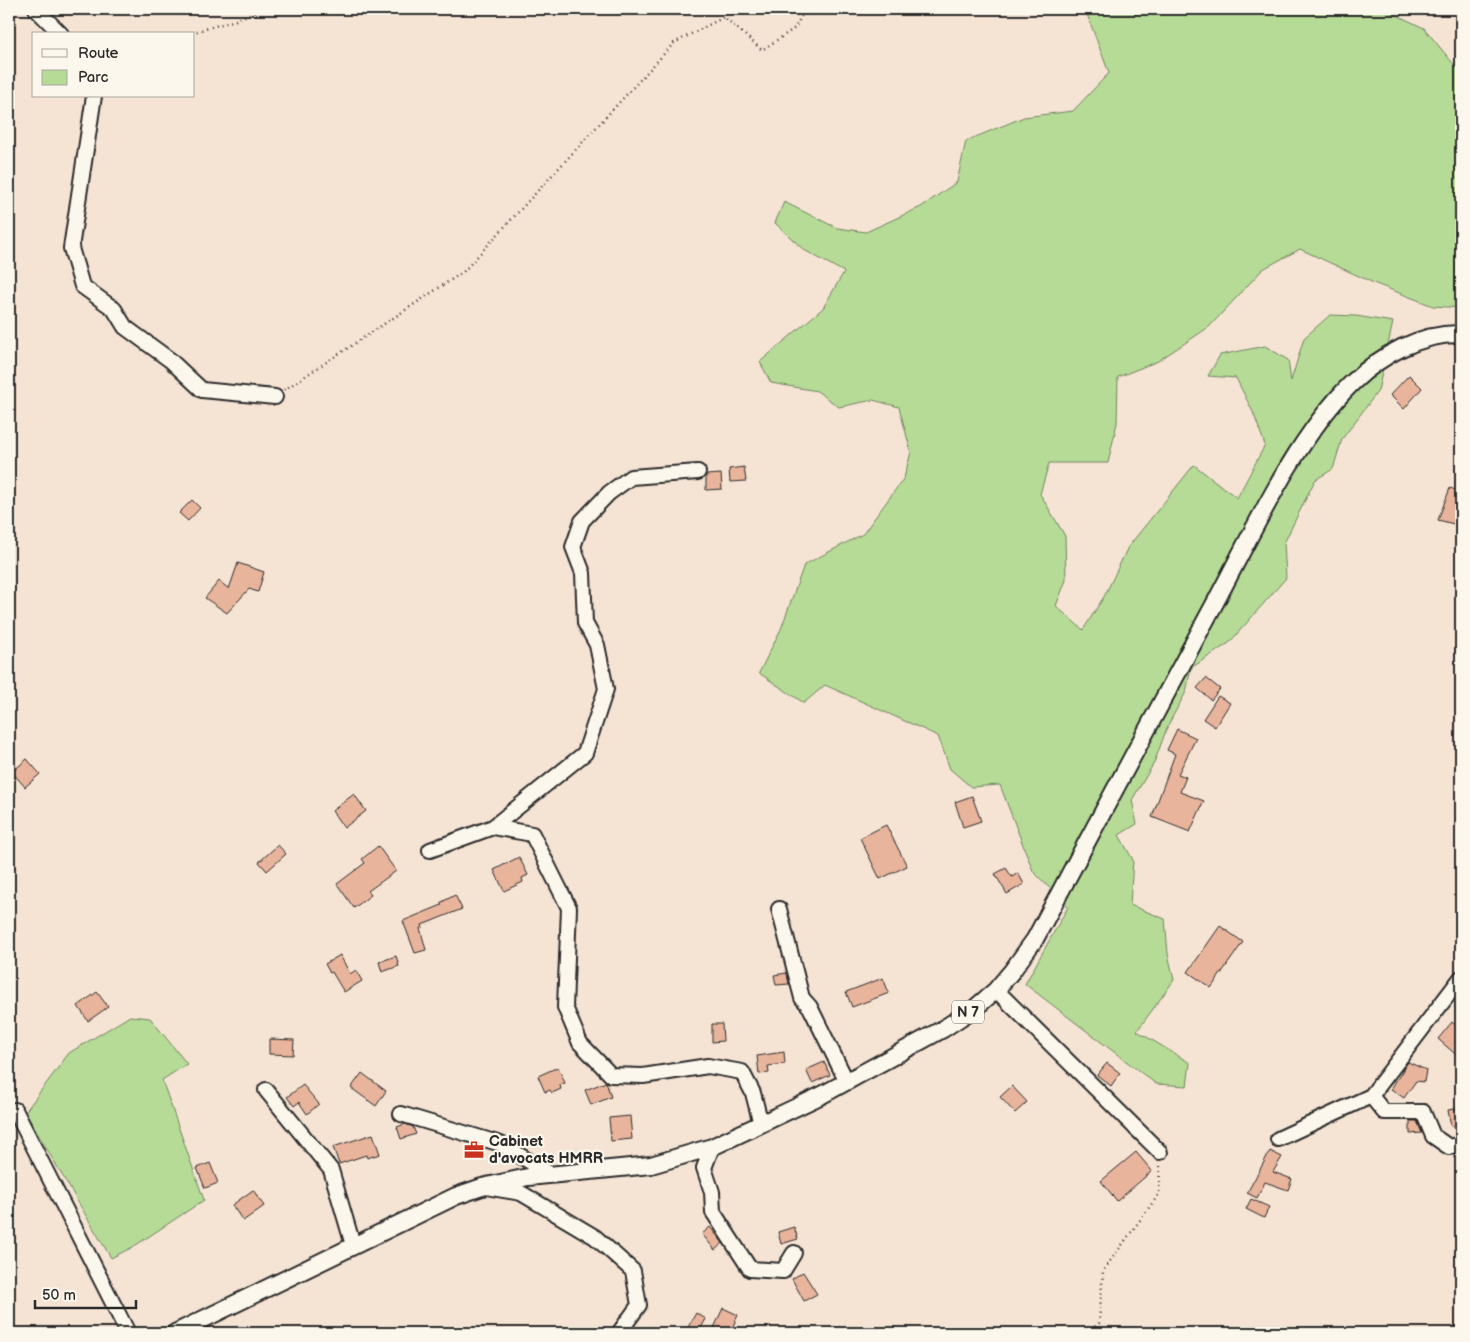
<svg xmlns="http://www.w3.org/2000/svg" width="1470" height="1342" viewBox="0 0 1470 1342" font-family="'Balsamiq Sans',sans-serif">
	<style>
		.green { fill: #b6db96; stroke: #708360 }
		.building { fill: #e8b49b; stroke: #2b2b2b }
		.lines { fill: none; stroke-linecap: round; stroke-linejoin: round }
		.minor-casing { stroke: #2b2b2b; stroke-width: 18 }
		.major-casing { stroke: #2b2b2b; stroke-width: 20 }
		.path { stroke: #2b2b2b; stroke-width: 2.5; stroke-dasharray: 1 4; stroke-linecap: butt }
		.minor { stroke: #fbf7ec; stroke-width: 14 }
		.major { stroke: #fbf7ec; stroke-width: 16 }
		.labels { text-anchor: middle; stroke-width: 4.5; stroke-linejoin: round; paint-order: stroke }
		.shield { fill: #fbf7ec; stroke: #696865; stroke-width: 1 }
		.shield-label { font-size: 14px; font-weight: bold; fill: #2b2b2b }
		.poi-label { font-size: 15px; font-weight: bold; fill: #2b2b2b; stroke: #fbf7ec; text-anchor: start }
	</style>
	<rect width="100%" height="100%" fill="#f5e3d4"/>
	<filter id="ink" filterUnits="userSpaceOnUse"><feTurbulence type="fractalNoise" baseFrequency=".02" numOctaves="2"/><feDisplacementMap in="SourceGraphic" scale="10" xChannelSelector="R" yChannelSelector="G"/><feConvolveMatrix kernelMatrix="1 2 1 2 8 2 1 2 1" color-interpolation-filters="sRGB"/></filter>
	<g filter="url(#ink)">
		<!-- green -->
		<path class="green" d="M 1085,9 L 1384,9 L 1424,28 L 1461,73 L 1461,308 L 1433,306 L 1376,284 L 1300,249 L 1263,269 L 1209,327 L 1158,361 L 1118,377 L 1117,423 L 1108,463 L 1049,463 L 1040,494 L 1065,536 L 1066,580 L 1056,606 L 1083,630 L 1105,595 L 1128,547 L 1194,465 L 1237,498 L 1265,445 L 1253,412 L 1236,378 L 1208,376 L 1220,355 L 1265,346 L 1288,360 L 1291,381 L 1304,338 L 1330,315 L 1356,316 L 1393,322 L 1378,391 L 1342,439 L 1333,469 L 1315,480 L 1284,543 L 1286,578 L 1229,643 L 1191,668 L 1186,692 L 1168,725 L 1154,763 L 1132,800 L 1137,824 L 1119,835 L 1133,860 L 1130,905 L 1165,919 L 1168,954 L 1174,980 L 1137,1031 L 1190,1063 L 1187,1086 L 1156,1084 L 1025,984 L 1068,907 L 1033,871 L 1000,785 L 971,787 L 950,769 L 938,736 L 825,685 L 804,703 L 759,673 L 781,629 L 804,565 L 863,534 L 904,478 L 911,452 L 899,407 L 873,400 L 839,407 L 817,391 L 771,383 L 760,362 L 823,308 L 844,272 L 804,250 L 775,223 L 784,202 L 837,228 L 866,232 L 921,207 L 957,182 L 966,141 L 1024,117 L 1073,111 L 1109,73 Z
			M 130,1016 L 150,1018 L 187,1064 L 162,1080 L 204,1200 L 133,1247 L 111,1258 L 25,1112 L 69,1053 Z"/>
		<!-- building -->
		<path class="building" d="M 1409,375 L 1422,388 L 1404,409 L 1390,395 Z
			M 744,467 L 746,481 L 730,482 L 729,469 Z
			M 721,474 L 722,489 L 706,490 L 706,475 Z
			M 1450,488 L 1461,492 L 1461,515 L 1458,525 L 1438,520 Z
			M 192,500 L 200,508 L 188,521 L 179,513 Z
			M 238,563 L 264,572 L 258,592 L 249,589 L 227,613 L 205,598 L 219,581 L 229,589 Z
			M 1206,678 L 1220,689 L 1211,700 L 1197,688 Z
			M 1218,696 L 1230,703 L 1215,727 L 1203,719 Z
			M 1177,729 L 1196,738 L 1178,774 L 1186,777 L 1180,792 L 1204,801 L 1190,832 L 1152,817 L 1175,754 L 1167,750 Z
			M 27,759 L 40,774 L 25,787 L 12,772 Z
			M 354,794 L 366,811 L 344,828 L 332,811 Z
			M 972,796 L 981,821 L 963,827 L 955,802 Z
			M 886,825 L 907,866 L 880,879 L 860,838 Z
			M 278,845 L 286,854 L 267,871 L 259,862 Z
			M 378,846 L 396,871 L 368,891 L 371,895 L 354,908 L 337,884 L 365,863 L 362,859 Z
			M 519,857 L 528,875 L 522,878 L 523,882 L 504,891 L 494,870 Z
			M 1006,868 L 1012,877 L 1018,873 L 1024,884 L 1007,894 L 995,874 Z
			M 455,895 L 462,909 L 422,925 L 423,927 L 420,928 L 426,950 L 415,953 L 403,921 L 442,905 L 440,903 Z
			M 1220,926 L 1243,942 L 1211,988 L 1188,972 Z
			M 340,955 L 350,974 L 356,970 L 362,981 L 344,992 L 332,972 L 330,973 L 325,964 Z
			M 396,956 L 399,966 L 382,972 L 379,962 Z
			M 787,973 L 789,984 L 776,985 L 774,975 Z
			M 883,978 L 889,993 L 852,1007 L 846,992 Z
			M 97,992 L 108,1007 L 88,1021 L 78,1006 Z
			M 1452,1022 L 1461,1030 L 1461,1059 L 1438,1039 Z
			M 712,1024 L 722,1024 L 723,1041 L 712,1042 Z
			M 269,1039 L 294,1040 L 293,1055 L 269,1054 Z
			M 784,1052 L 785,1064 L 768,1066 L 769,1073 L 759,1074 L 757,1056 Z
			M 824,1062 L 830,1075 L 812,1083 L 806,1070 Z
			M 1408,1062 L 1426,1070 L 1424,1082 L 1416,1081 L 1404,1098 L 1391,1089 Z
			M 1107,1063 L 1120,1073 L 1111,1086 L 1097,1075 Z
			M 558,1067 L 565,1083 L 560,1085 L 561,1089 L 552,1093 L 550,1090 L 545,1092 L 538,1076 Z
			M 362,1073 L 386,1091 L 376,1106 L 351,1088 Z
			M 606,1082 L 611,1097 L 591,1105 L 585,1090 Z
			M 303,1085 L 319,1104 L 307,1114 L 299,1102 L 294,1106 L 287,1097 Z
			M 1012,1086 L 1027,1102 L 1015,1113 L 1000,1097 Z
			M 1461,1108 L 1461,1124 L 1451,1126 L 1448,1110 Z
			M 630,1116 L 632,1139 L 611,1141 L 609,1118 Z
			M 1410,1121 L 1417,1121 L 1422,1133 L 1410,1134 Z
			M 405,1124 L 413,1127 L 416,1134 L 401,1139 L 397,1127 Z
			M 373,1134 L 380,1154 L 367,1158 L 366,1155 L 339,1164 L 333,1147 Z
			M 1270,1151 L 1282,1157 L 1273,1172 L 1292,1179 L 1288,1190 L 1265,1182 L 1257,1198 L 1247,1193 Z
			M 1136,1152 L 1152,1171 L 1117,1201 L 1101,1181 Z
			M 210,1163 L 218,1183 L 205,1188 L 197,1168 Z
			M 253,1190 L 264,1206 L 243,1221 L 232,1205 Z
			M 1251,1199 L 1269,1207 L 1264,1218 L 1246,1209 Z
			M 710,1227 L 723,1243 L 715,1250 L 702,1234 Z
			M 794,1227 L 798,1239 L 781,1244 L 778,1232 Z
			M 803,1272 L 817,1294 L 804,1301 L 792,1279 Z
			M 723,1308 L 738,1315 L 730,1333 L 714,1328 Z
			M 696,1313 L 706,1319 L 698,1333 L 687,1329 Z"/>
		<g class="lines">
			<defs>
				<path id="minor" d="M 36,9 L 61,34
					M 94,96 L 71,248 L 82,286 L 114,309 L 125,327 L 170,360 L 202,390 L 275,397
					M 493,827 L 585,753 L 606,689 L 597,645 L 585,623 L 583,573 L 573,547 L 582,521 L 609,493 L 631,477 L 698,472
					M 430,850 L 493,827 L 532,834 L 569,908 L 565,1007 L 580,1043 L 611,1075 L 643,1076 L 708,1066 L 742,1072 L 753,1093 L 761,1124
					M 779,909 L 802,998 L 810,1007 L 847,1082
					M 996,990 L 1160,1152
					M 266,1090 L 331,1170 L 353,1245
					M 1371,1096 L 1384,1112 L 1423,1112 L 1433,1136 L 1449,1147 L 1461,1144
					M 15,1110 L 128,1333
					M 401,1114 L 501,1144 L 550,1174
					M 1278,1139 L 1371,1096 L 1461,978
					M 712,1147 L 704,1168 L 712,1192 L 713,1212 L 750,1269 L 783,1271 L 794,1253
					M 486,1187 L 521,1193 L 595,1237 L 633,1271 L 639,1305 L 619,1333"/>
				<path id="major" d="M 175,1333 L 456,1196 L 482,1187 L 528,1177 L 651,1165 L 712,1147 L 822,1095 L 943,1029 L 975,1008 L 996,990 L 1012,971 L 1035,939 C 1095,826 1156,713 1216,601 C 1254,530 1295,439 1352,383 C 1381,355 1420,333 1461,334"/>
			</defs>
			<!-- minor casing -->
			<use href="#minor" class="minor-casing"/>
			<!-- major casing -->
			<use href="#major" class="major-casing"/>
			<!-- path -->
			<path class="path" d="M 187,34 L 236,20 L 261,9
				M 284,390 L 463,272 L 674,43 L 724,17 L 762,50 L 795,28 L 805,9
				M 1087,1333 L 1099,1323 L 1103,1271 L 1159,1194 L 1160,1164"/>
			<!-- minor -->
			<use href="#minor" class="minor"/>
			<!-- major -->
			<use href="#major" class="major"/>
		</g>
	</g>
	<!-- icons -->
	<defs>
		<symbol id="office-bare" viewBox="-9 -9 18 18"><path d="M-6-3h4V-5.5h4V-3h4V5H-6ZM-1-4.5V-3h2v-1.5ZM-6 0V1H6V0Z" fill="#c8321e" stroke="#fbf7ec" stroke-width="2.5" paint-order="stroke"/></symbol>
	</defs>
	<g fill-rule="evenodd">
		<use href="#office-bare" x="460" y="1136" width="28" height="28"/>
	</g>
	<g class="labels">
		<!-- shield labels -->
		<rect class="shield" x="952" y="1000.5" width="32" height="23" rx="4"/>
		<g class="shield-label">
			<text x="968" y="1017">N 7</text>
		</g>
		<!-- poi labels -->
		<g class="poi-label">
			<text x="489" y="1146">Cabinet<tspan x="489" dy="17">d'avocats HMRR</tspan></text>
		</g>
	</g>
	<!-- margin -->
	<rect width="1470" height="1342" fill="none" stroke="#fbf7ec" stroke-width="30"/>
	<rect x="15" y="15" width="1440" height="1312" fill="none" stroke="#2b2b2b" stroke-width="2" filter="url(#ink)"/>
	<!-- legend -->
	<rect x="32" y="32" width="162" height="65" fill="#fbf7ec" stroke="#a8a59f"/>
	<rect x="42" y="49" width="25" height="8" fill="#fbf7ec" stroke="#a8a59f"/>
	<text x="78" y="58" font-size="15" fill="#2b2b2b">Route</text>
	<rect x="42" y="70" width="25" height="15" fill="#b6db96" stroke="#a8a59f"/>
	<text x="78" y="82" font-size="15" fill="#2b2b2b">Parc</text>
	<!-- scale -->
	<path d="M35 1300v8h101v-8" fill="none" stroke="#2b2b2b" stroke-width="2.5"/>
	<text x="42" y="1300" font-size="15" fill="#2b2b2b" stroke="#fbf7ec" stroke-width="4" paint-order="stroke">50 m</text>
</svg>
